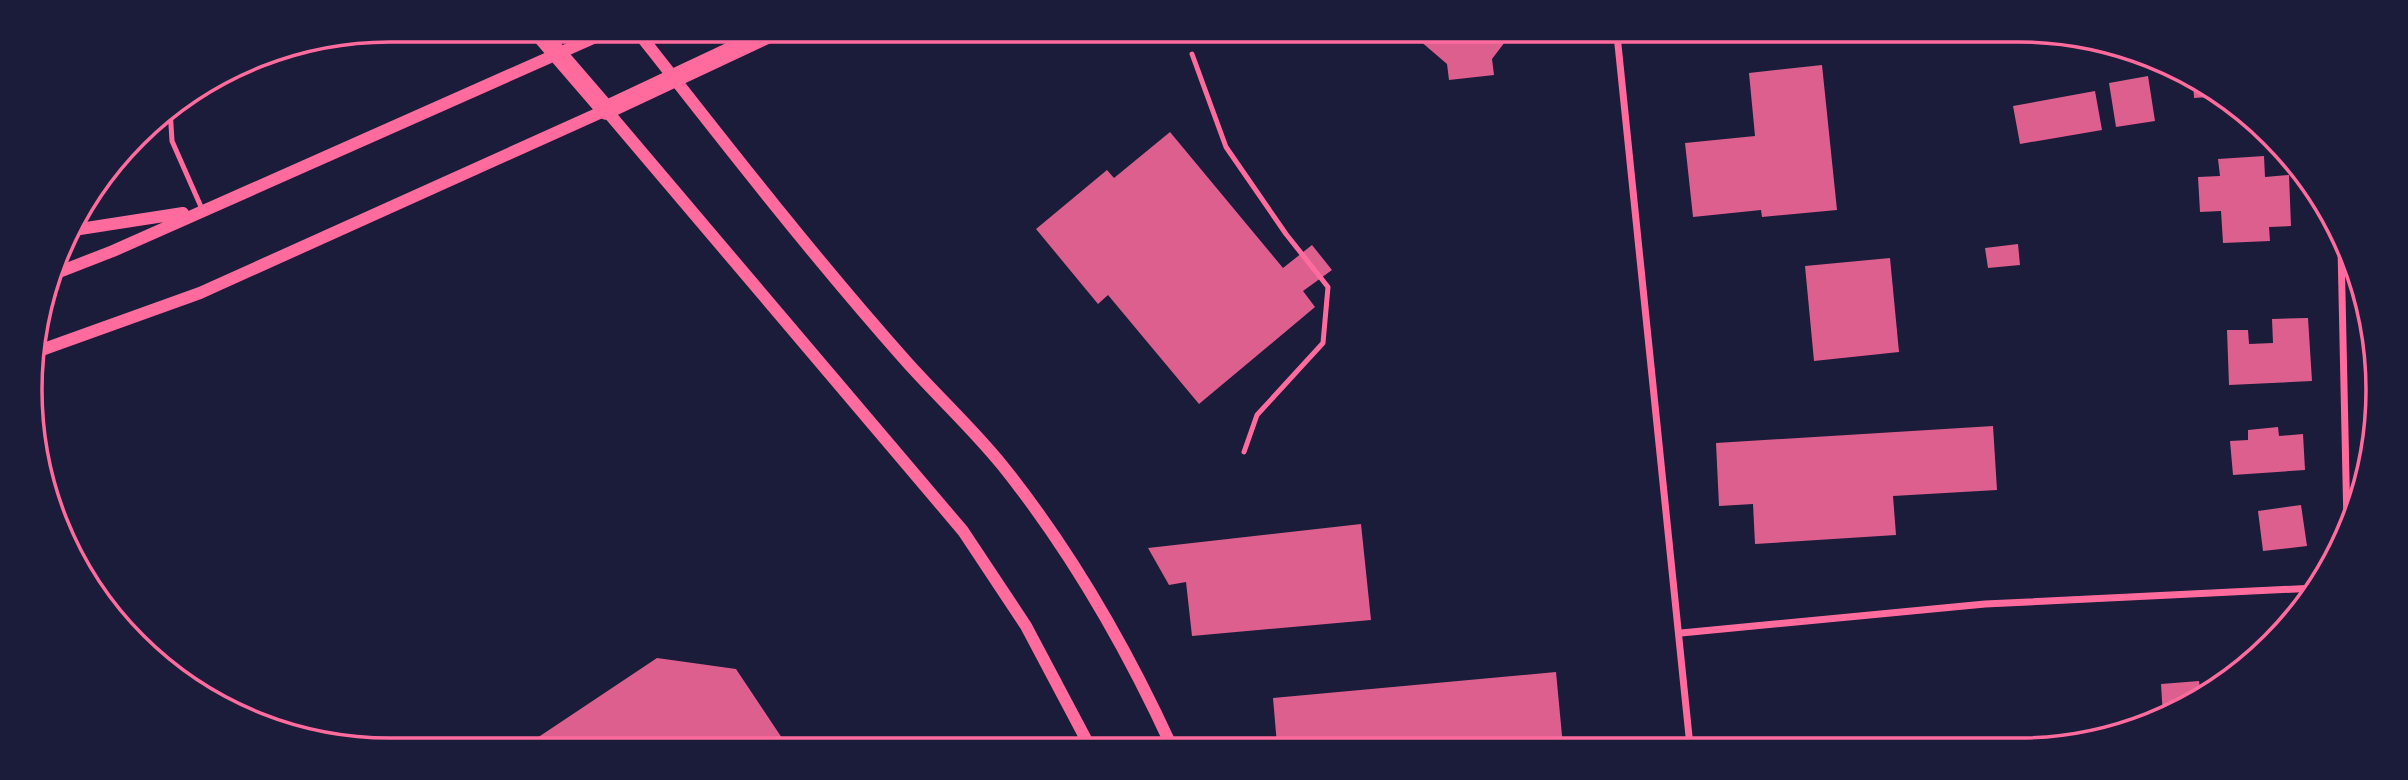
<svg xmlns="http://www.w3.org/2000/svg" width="2408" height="780" viewBox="0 0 2408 780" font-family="Rubik,sans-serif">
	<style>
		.building { fill: #dd5f8e }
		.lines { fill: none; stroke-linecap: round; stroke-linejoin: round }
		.service { stroke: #ff6b9d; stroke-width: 5 }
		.minor { stroke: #ff6b9d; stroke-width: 7 }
		.tertiary { stroke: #ff6b9d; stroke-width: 12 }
		.trunk { stroke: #ff6b9d; stroke-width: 19 }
		.rim { fill: none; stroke: #ff6b9d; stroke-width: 3.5 }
	</style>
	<rect width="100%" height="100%" fill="#1b1b3a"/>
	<!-- building -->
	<path class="building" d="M 1412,34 L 1511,34 L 1492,59 L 1494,75 L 1449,80 L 1447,64 Z
		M 1822,65 L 1837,210 L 1762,217 L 1761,210 L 1693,217 L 1685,143 L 1755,136 L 1749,73 Z
		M 2148,76 L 2155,121 L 2116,127 L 2109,83 Z
		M 2193,80 L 2218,91 L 2224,96 L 2194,98 Z
		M 2095,91 L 2102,130 L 2020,144 L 2013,106 Z
		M 1170,132 L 1283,268 L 1312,245 L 1332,270 L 1303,291 L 1315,307 L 1199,404 L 1108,295 L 1098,304 L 1036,229 L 1107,170 L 1114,178 Z
		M 2264,156 L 2265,177 L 2289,175 L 2291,226 L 2269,227 L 2270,241 L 2223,243 L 2221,211 L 2200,212 L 2198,177 L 2220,176 L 2218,159 Z
		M 2018,244 L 2020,265 L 1988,268 L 1985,248 Z
		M 1890,258 L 1899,352 L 1814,361 L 1805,266 Z
		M 2308,318 L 2312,381 L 2229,385 L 2227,330 L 2248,330 L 2249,344 L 2273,343 L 2272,319 Z
		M 1993,426 L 1997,490 L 1893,496 L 1896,535 L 1755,544 L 1753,504 L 1719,506 L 1716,443 Z
		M 2278,427 L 2279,436 L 2303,434 L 2305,470 L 2233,475 L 2230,441 L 2248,440 L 2248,430 Z
		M 2301,505 L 2307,546 L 2263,551 L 2258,511 Z
		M 1361,524 L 1371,620 L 1192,636 L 1186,582 L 1169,585 L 1148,548 Z
		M 657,658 L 736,669 L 786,744 L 528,744 Z
		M 1556,672 L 1563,746 L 1277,745 L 1273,698 Z
		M 2199,681 L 2201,696 L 2178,713 L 2163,717 L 2161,684 Z"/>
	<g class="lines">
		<!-- service -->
		<path class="service" d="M 1192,54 L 1226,147 L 1286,234 L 1328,287 L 1323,343 L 1257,415 L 1244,452
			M 170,109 L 172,141 L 202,209
			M 156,117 L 169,118"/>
		<!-- minor -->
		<path class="minor" d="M 1617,35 L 1690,746
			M 2341,248 L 2347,525
			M 1681,633 L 1985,604 L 2316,588"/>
		<!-- tertiary -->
		<path class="tertiary" d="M 637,31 C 724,142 811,254 905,360 C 936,395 972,428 1002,465 C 1071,551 1125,645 1171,745
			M 67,231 L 183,213
			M 54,274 L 113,251 L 609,31
			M 33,353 L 200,293 L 606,110 L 963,531 L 1026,626 L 1089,745"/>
		<!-- trunk -->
		<path class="trunk" d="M 537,30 L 606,110 L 774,31"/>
	</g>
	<!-- crop -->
	<path d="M0 0H2408V780H0ZM390 42H2018A348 348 0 0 1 2366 390V390A348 348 0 0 1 2018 738H390A348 348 0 0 1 42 390V390A348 348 0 0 1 390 42Z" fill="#1b1b3a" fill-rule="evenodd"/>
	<path class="rim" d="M390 42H2018A348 348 0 0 1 2366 390V390A348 348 0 0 1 2018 738H390A348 348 0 0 1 42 390V390A348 348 0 0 1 390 42Z"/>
</svg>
